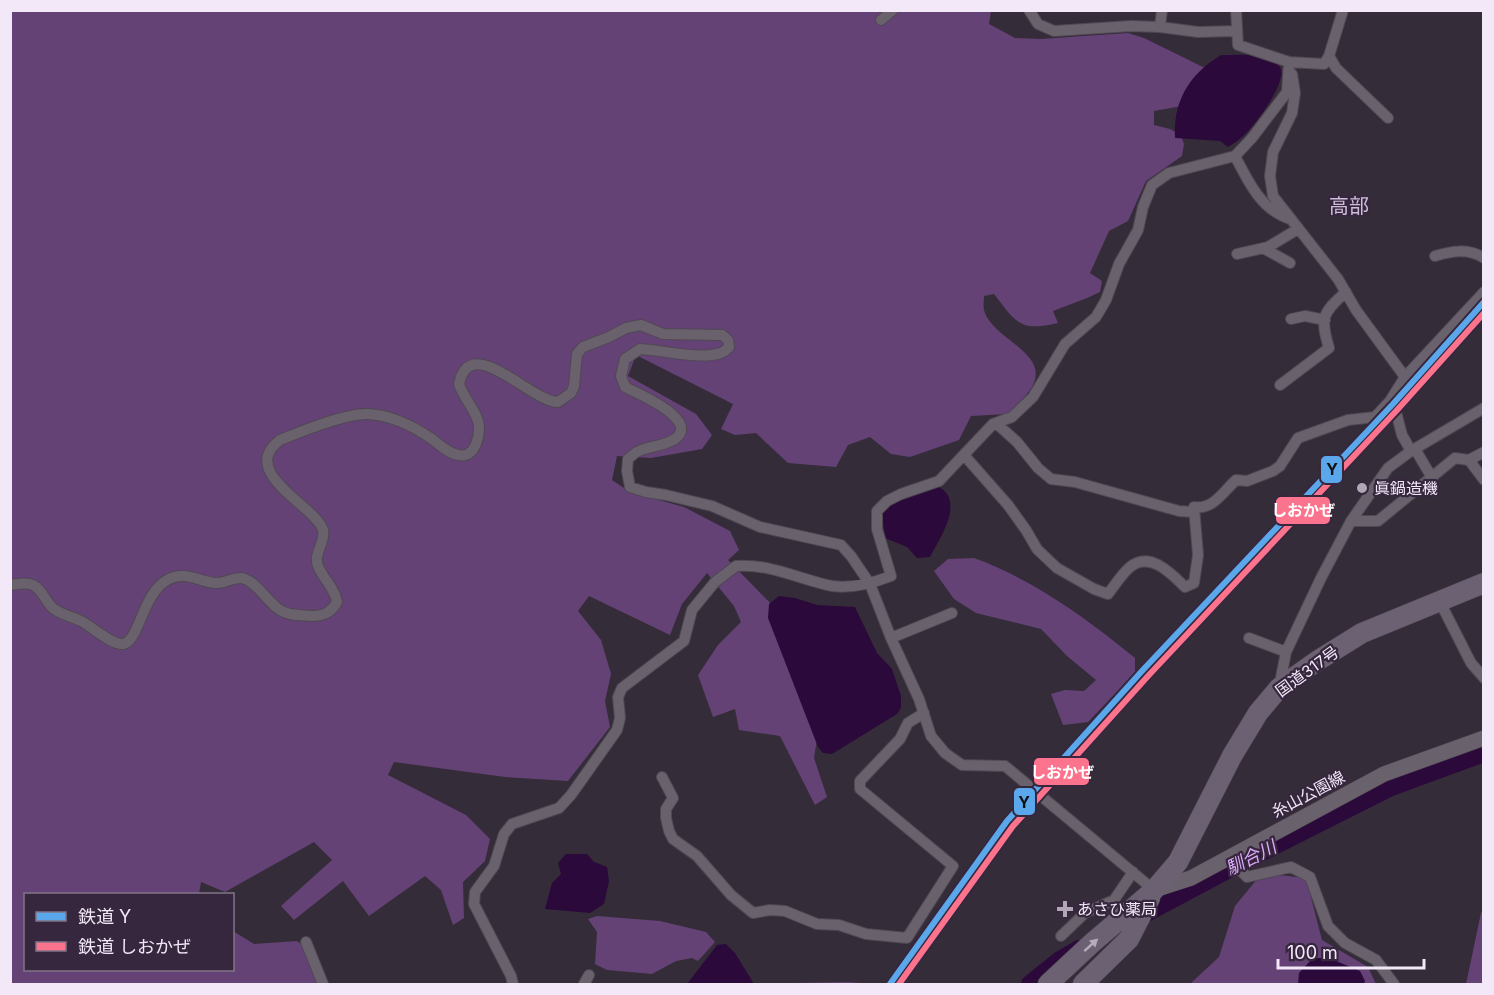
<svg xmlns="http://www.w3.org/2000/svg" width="1494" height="995" viewBox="0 0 1494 995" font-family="Inter,'Noto Sans JP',sans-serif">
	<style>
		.green { fill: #644276 }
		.water { fill: #2b093a }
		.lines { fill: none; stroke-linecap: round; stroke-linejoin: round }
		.river { stroke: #2b093a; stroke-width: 18 }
		.street-casing { stroke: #504853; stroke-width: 12 }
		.secondary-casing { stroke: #504853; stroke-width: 16 }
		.highway-casing { stroke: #504853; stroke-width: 21 }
		.street { stroke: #69626c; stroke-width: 10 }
		.secondary { stroke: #69626c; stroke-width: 15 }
		.highway { stroke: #6c6172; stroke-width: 20 }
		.rail-1-casing { stroke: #36273e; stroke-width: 10 }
		.rail-2-casing { stroke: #36273e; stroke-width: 10 }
		.rail-1 { stroke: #5aa8eb; stroke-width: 6 }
		.rail-2 { stroke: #fc738d; stroke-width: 6 }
		.oneway { fill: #b6abbc }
		.poi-dot { fill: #b0a6b5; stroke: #36273e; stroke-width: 2 }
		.labels { text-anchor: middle; stroke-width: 4.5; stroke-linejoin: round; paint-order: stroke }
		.poi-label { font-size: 16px; fill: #f2e8f8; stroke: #36273e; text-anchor: start }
		.street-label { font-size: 16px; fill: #f2e8f8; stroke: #36273e }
		.water-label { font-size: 18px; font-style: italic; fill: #deabfb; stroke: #36273e }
		.quarter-label { font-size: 20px; fill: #d0bddb; stroke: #36273e }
		.line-badge { stroke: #36273e; stroke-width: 2 }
		.badge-label { font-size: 16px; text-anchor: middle; font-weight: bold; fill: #fff }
		.pale-badge-label { font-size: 16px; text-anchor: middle; font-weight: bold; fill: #111 }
	</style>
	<rect width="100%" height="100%" fill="#352c39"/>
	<!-- green -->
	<path class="green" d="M 10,11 L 991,11 L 989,24 L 1015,38 L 1041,39 L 1128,33 L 1144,38 L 1209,70 L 1187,105 L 1154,111 L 1154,125 L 1170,129 L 1181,135 L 1184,144 L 1182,156 L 1146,181 L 1128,221 L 1109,231 L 1090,273 L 1102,281 L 1100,292 L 1087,298 L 1053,311 L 1058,323 C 1019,332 1016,322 994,294 L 984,296 C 984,300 983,307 984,310 C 992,340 1051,352 1032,387 C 1027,396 1015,406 1007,414 L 971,416 L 959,440 L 910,457 L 891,454 L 870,437 L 848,445 L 836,467 L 788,463 L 756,433 L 735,435 L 721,429 L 733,404 L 636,355 L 628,376 L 696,414 L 712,435 L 702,449 L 651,458 L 617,456 L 612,480 L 630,492 L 684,507 L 730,531 L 739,550 L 728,560 L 777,610 L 818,733 L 814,758 L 827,797 L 815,805 L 780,736 L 739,730 L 735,709 L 713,717 L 698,675 L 718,645 L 741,622 L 734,606 L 707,573 L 682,604 L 670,635 L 589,596 L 578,611 L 601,640 L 611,674 L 605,701 L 610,727 L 568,781 L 505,777 L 394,762 L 388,775 L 466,815 L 490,839 L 485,861 L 463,882 L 464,918 L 453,925 L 441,890 L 425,876 L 369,916 L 343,881 L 294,920 L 281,906 L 332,860 L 314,842 L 225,892 L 201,882 L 199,894 L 26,894 L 26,970 L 232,970 L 233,931 L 254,944 L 297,941 L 318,957 L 327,984 L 11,984 Z
		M 974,558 C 1034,580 1086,618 1135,658 L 1135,673 L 1088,722 L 1063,725 L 1051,694 L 1065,690 L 1084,691 L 1096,680 L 1067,656 L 1041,629 L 976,613 L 954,599 L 934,571 L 948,559 Z
		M 1262,873 L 1306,878 L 1322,940 L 1368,967 L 1376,984 L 1190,984 L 1219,957 L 1235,906 Z
		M 1483,910 L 1483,984 L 1466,984 L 1481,913 Z
		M 597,916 L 660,921 L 706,932 L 715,942 L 698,961 L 692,958 L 676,961 L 652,974 L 607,970 L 595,964 L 597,932 L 588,919 Z
		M 847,982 L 876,984 L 788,984 L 793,983 Z"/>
	<!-- water -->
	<path class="water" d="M 1221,55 C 1238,55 1265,52 1279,66 C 1291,78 1254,127 1243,136 C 1239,140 1233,144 1228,147 L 1220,141 L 1175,138 C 1173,100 1190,74 1221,55 Z
		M 932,484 C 969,496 941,536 930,557 L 917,558 L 907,547 L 885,538 L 882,514 L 886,506 Z
		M 779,596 L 795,598 L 817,605 L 855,607 L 877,653 L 892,669 L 901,696 L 901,708 L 897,714 L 832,754 L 823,753 L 818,747 L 768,618 L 769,604 Z
		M 566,854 L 587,854 L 594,862 L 607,867 L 609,881 L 604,904 L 590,913 L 545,909 L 552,883 L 561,874 L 558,863 Z
		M 726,944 L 735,953 L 754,984 L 687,984 L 717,945 Z
		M 1313,958 L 1329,958 L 1360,971 L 1365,981 L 1364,984 L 1298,984 L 1299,973 Z"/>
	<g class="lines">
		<!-- river -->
		<path class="river" d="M 1135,919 L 1244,861 L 1391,787 L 1484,753
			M 1030,984 L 1060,960 L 1079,949"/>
		<defs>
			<path id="street" d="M 1029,10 L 1038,24 L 1054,31 L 1131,26 L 1160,27 L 1198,32 L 1237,31
				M 1236,10 L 1238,45 L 1289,62 L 1324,64 L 1329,56 L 1343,10
				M 881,20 L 893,10
				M 1160,27 L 1162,10
				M 1329,56 L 1336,68 L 1388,118
				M 1292,74 L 1295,93 L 1292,113 L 1273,152 L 1270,176 L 1273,196 L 1338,279 L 1356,310 L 1405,377 L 1390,401 L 1396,412 L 1402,435 L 1411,451
				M 1235,156 C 1248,181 1261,210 1290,219
				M 1263,248 L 1290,263
				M 1237,254 L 1268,247 L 1298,229
				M 1435,256 C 1452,251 1468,248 1484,258
				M 1291,319 L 1305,316 L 1325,320
				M 1405,377 L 1484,292
				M 1280,385 L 1329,348 C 1320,318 1322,313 1346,292
				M 996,423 L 1017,442 L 1038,468 L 1051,479 L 1075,482 L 1179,511 L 1193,512
				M 1415,449 L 1431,476
				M 964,455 L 1008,505 L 1026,530 L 1037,549 L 1057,568 L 1094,589 L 1108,594 C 1115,585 1121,575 1129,568 C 1149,550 1171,573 1185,587 L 1194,583 L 1198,555 L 1194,507 C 1213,510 1223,492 1236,480 L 1247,481 L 1273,471 L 1280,466 L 1298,438 L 1348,420 L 1375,417 L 1390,401
				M 1469,460 L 1484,452
				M 1351,521 L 1378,521 L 1455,458 L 1469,460 L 1484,480
				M 10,585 C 18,584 26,582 33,585 C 43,590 45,602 54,609 C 62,615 74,617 83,622 C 93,628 112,645 123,644 C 140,641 142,592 169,579 C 184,571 199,581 214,583 C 223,584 231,578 241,578 C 256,580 267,602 280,610 C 289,616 300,615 311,616 C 323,616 331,613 337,602 C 335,588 323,579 318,566 C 313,553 326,542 323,530 C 316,506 237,473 280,440 C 302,431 346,413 368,414 C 392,415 413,426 432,439 C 440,445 449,454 459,455 C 476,459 481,433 478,421 C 474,408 463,397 459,384 C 470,331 531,402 558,402 L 571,393 L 574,386 L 577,354 L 583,347 L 609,337 L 626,328 L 641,325 L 663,334 L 722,335 L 728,340 L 729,347 C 716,365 660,349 640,349 L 625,359 L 621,376 L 625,387 C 637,393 701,420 675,439 C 664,446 650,446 639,451 C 635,452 631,457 628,459 L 627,471 L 630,487 L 646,492 L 666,495 L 712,506 L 760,527 L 841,545 L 851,556 L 870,584 L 891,638 L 919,699 L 931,736 L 945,753 L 962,765 L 1005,766 L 1154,890
				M 1439,600 L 1471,663 L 1484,678
				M 891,638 L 952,613
				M 1249,638 L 1286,652
				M 1279,688 L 1286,652 L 1321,578 L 1351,521 L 1388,468 L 1411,451 L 1484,408
				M 662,777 L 673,798 L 666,809 L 666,818 L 669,831 L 673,839 L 697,856 L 731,895 L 753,913 L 770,910 L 785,911 L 817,924 L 839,925 L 866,934 L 907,938 L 953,866 L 860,789 L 860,781 L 900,739 L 908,723 L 924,713
				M 1229,858 L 1247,877 L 1291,867 L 1310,877 L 1328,926 L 1345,943 L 1376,960 L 1394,984
				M 1061,936 L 1085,913 L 1114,900 L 1133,872
				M 306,942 L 323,984
				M 513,984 L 511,976 L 474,904 L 475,892 L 494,866 L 504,834 L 512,824 L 559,808 L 571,795 L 617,730 L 620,718 L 618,697 L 622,688 L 684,641 L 692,610 L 715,582 L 736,566 C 769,563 801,580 832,586 C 852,589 873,583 891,576 L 877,529 L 877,511 L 887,501 L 901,494 L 939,481 L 993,424 L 1012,417 L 1033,397 L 1065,344 L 1096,317 L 1106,300 L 1119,264 L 1138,230 L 1143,207 L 1152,185 L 1169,173 L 1235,156 L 1252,138 L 1287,92 L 1289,62
				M 584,984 L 589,975"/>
			<path id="secondary" d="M 1154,890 L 1191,878 L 1384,774 L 1484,738"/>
			<path id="highway" d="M 1048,984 L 1092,943 L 1154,890 L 1178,862 L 1232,756 L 1258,713 L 1279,688 L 1317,661 L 1362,633 L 1484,583
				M 1083,984 L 1129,939 L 1150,898"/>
		</defs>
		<!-- street casing -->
		<use href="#street" class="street-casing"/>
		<!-- secondary casing -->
		<use href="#secondary" class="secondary-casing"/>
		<!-- highway casing -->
		<use href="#highway" class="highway-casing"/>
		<!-- street -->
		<use href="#street" class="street"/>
		<!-- secondary -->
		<use href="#secondary" class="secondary"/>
		<!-- highway -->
		<use href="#highway" class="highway"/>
		<defs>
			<path id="rail-1" d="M 890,984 L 1007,821 L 1142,671 L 1393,404 L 1484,302"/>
			<path id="rail-2" d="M 899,984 L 1013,826 L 1148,676 L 1398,409 L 1484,313"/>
		</defs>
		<!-- rail-1 casing -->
		<use href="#rail-1" class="rail-1-casing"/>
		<!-- rail-2 casing -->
		<use href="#rail-2" class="rail-2-casing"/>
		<!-- rail-1 -->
		<use href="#rail-1" class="rail-1"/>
		<!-- rail-2 -->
		<use href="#rail-2" class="rail-2"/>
	</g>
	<!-- one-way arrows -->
	<defs><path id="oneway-solid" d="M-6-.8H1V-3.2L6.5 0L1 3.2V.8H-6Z" transform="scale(1.5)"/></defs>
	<use class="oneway" href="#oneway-solid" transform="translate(1091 945) rotate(-42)"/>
	<!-- markers -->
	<g class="poi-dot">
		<circle cx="1362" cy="488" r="6"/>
		<path d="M1062 900h6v6h6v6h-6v6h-6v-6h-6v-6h6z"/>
	</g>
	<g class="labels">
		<!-- poi labels -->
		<g class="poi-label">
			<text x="1374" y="494">眞鍋造機</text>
			<text x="1077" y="915">あさひ薬局</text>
		</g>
		<!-- street labels -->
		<g class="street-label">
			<text transform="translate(1307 671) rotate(-36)" y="6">国道317号</text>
			<text transform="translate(1308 794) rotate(-28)" y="6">糸山公園線</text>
		</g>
		<!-- water labels -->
		<g class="water-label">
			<text transform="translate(1251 858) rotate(-27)" y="6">馴合川</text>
		</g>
		<!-- quarter labels -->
		<g class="quarter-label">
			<text x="1349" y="213">高部</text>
		</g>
	</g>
	<g class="line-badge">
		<rect x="1320" y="455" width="23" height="29" rx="6" fill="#5aa8eb"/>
		<rect x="1275" y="496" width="56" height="29" rx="6" fill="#fc738d"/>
		<rect x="1033" y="757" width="57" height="29" rx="6" fill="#fc738d"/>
		<rect x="1013" y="787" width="23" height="29" rx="6" fill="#5aa8eb"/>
	</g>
	<g class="badge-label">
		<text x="1303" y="516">しおかぜ</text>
		<text x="1062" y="778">しおかぜ</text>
	</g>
	<g class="pale-badge-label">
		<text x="1332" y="475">Y</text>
		<text x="1024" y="808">Y</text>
	</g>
	<!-- border -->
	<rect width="1494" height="995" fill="none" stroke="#f2e8f8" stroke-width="24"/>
	<!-- legend -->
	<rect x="24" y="893" width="210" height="78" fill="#36273e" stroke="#817488" stroke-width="1.5"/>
	<rect x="36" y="912" width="30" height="9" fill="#5aa8eb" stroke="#817488" stroke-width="1.5"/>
	<text x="78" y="923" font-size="18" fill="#f2e8f8">鉄道 Y</text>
	<rect x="36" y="942" width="30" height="9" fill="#fc738d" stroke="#817488" stroke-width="1.5"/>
	<text x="78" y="953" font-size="18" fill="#f2e8f8">鉄道 しおかぜ</text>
	<!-- scale -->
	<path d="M1278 959v9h146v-9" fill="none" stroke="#f2e8f8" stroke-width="3"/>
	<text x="1287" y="959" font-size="18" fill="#f2e8f8" stroke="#36273e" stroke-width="4.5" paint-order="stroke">100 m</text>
</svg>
